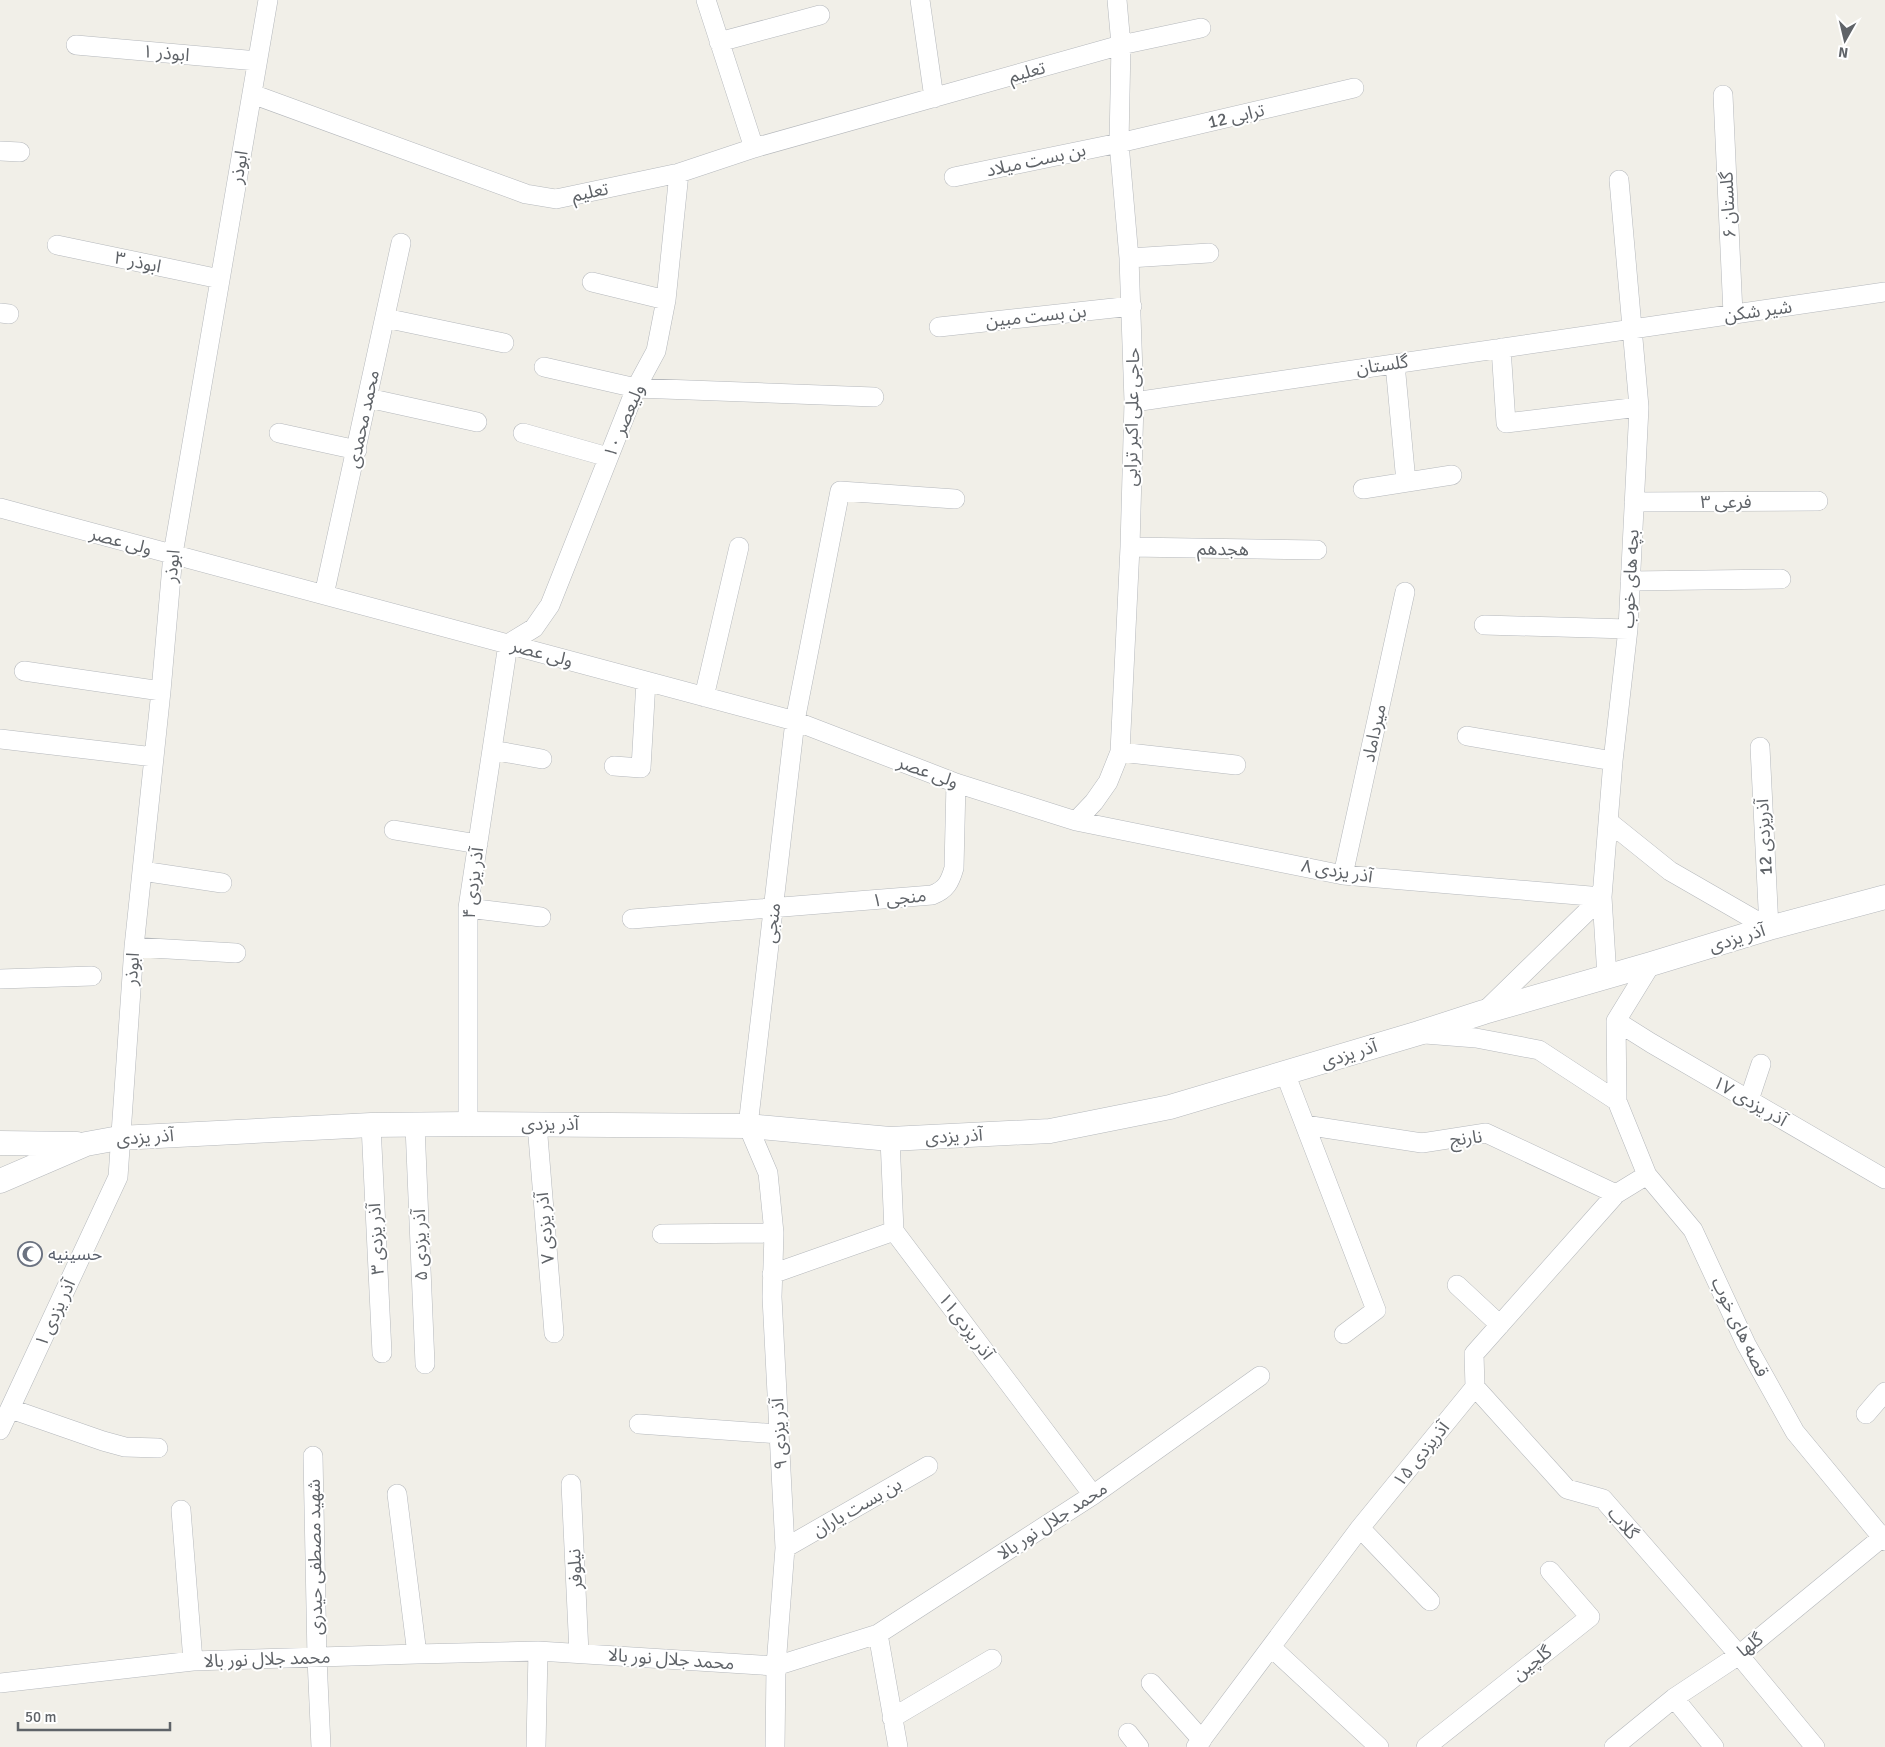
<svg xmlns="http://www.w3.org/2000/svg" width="1885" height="1747" viewBox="0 0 1885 1747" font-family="Signika,'Noto Sans Arabic',sans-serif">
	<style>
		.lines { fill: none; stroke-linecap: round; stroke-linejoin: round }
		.minor-casing { stroke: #b5b8bc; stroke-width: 20 }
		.tertiary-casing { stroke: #b5b8bc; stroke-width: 25 }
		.minor { stroke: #fff; stroke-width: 19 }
		.tertiary { stroke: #fff; stroke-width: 24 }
		.labels { text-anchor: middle; stroke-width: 4; stroke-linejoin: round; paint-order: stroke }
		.street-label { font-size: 18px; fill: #5f6368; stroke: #fff }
		.worship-label { font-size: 18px; fill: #5b616d; stroke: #fff; text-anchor: start }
	</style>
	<rect width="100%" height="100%" fill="#f1efe8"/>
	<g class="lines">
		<defs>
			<path id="minor" d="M 706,0 L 754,148
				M 920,0 L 934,98
				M 719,42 L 820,15
				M 76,45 L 257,61
				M 252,94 L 526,194 L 556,199 L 679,173 L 754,148 L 1121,45 L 1201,28
				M 1723,95 L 1733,314
				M 0,151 L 20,152
				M 954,177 L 1119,143 L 1354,88
				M 57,245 L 220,279
				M 1129,258 L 1209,253
				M 592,282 L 666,300
				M 0,313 L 9,314
				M 385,318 L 504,343
				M 939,327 L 1132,306
				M 1501,348 L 1506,423 L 1639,407
				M 1395,364 L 1406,482
				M 544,367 L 636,388 L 874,397
				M 368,398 L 477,422
				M 1134,402 L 1885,292
				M 279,433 L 357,450
				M 523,433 L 608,457
				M 1363,489 L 1452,475
				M 1634,502 L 1818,501
				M 0,508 L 795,721 L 956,783 L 1076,821 L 1343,875 L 1602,897
				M 1130,547 L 1317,550
				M 1630,581 L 1781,579
				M 324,595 L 401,243
				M 1484,625 L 1628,629
				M 24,671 L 161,691
				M 704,697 L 739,547
				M 1467,736 L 1613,761
				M 0,739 L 154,757
				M 1760,747 L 1769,928
				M 492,750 L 542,759
				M 1120,752 L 1236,765
				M 614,766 L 641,768 L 646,681
				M 1076,821 L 1094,802 L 1108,782 L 1120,752 L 1130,547 L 1134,402 L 1129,258 L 1119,143 L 1121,45 L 1117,0
				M 1609,822 L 1670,871 L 1769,928
				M 394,830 L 478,844
				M 142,871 L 222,883
				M 1343,875 L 1405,592
				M 468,908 L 541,917
				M 632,919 L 932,895 C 946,890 950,882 954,868 L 956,783
				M 134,947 L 236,953
				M 1651,964 L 1616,1021 L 1617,1101 L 1647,1175 L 1693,1230 L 1746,1344 L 1795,1432 L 1885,1541
				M 1607,977 L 1602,897 L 1613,761 L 1628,629 L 1639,407 L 1619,180
				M 0,979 L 92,976
				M 1484,1012 L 1602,897
				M 1616,1021 L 1651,1043 L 1885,1179
				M 1425,1034 L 1476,1038 L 1539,1050 L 1617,1101
				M 1285,1073 L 1376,1310 L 1344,1334
				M 1749,1100 L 1761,1064
				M 468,1124 L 468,908 L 508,644 L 534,628 L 550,605 L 636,388 L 656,351 L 666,300 L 679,173
				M 537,1124 L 554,1333
				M 371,1125 L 382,1353
				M 1305,1125 L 1422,1143 L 1486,1133 L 1616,1194
				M 415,1126 L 425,1364
				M 890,1139 L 894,1231 L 1093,1495
				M 662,1234 L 774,1233
				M 772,1274 L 894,1231
				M 1457,1285 L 1500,1325
				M 1475,1387 L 1567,1489 L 1603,1499 L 1739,1655 L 1815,1747
				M 11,1409 L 103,1441 L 125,1447 L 158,1448
				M 1866,1414 L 1885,1392
				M 639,1424 L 779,1434
				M 0,1430 L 118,1177 L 134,947 L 161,691 L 173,554 L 268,0
				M 313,1456 L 317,1658 L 321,1747
				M 571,1484 L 579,1653
				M 397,1494 L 417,1654
				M 181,1510 L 193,1661
				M 1360,1528 L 1430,1601
				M 785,1548 L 928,1466
				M 878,1634 L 898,1747
				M 1271,1647 L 1379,1747
				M 0,1683 L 193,1661 L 417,1654 L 538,1651 L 776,1666 L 878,1634 L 1093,1495 L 1260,1376
				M 1151,1683 L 1202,1740
				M 1674,1698 L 1714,1747
				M 892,1718 L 992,1659
				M 1128,1733 L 1139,1747
				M 536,1747 L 538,1651
				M 775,1747 L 776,1666 L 785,1548 L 772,1297 L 774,1233 L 768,1173 L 748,1126 L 795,721 L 840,491 L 955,499
				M 1196,1747 L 1360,1528 L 1475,1387 L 1474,1354 L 1616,1194 L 1647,1175
				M 1426,1747 L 1590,1617 L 1550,1571
				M 1614,1747 L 1674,1698 L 1739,1655 L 1885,1535"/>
			<path id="tertiary" d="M 0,1143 L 77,1144
				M 0,1181 L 86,1144 L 119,1138 L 371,1125 L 468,1124 L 748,1126 L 890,1139 L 1050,1131 L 1170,1107 L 1419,1033 L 1484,1012 L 1651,964 L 1769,928 L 1885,897"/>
		</defs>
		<!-- minor casing -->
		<use href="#minor" class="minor-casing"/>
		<!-- tertiary casing -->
		<use href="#tertiary" class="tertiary-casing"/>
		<!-- minor -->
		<use href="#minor" class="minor"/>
		<!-- tertiary -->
		<use href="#tertiary" class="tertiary"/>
	</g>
	<!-- icons -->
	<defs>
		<symbol id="mosque-ring" viewBox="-11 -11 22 22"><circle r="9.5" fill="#fff" stroke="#6b7280" stroke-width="1.5"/><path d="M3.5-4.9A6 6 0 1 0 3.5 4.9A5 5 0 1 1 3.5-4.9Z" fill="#6b7280"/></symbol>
	</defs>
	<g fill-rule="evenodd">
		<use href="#mosque-ring" x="16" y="1240" width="28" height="28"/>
	</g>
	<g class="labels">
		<!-- street labels -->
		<g class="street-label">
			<text transform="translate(166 53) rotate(5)" y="6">ابوذر ۱</text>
			<text transform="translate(1027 72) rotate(-16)" y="6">تعلیم</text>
			<text transform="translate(1236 116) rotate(-13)" y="6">ترابی 12</text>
			<text transform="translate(1036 160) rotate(-12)" y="6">بن بست میلاد</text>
			<text transform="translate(239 167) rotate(-80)" y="6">ابوذر</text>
			<text transform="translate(590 192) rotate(-12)" y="6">تعلیم</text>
			<text transform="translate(1728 205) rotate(-93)" y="6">گلستان ۶</text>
			<text transform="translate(138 262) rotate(12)" y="6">ابوذر ۳</text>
			<text transform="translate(1758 311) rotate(-8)" y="6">شیر شکن</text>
			<text transform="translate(1036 316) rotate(-6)" y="6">بن بست مبین</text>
			<text transform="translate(1382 365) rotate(-8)" y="6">گلستان</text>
			<text transform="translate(1132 417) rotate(-89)" y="6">حاجی علی اکبر ترابی</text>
			<text transform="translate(363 419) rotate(-78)" y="6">محمد محمدی</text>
			<text transform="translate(624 421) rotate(-67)" y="6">۱۰ ولیعصر</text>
			<text x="1726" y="508">فرعی ۳</text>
			<text transform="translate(121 541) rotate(15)" y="6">ولی عصر</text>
			<text transform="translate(1223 549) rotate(1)" y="6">هجدهم</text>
			<text transform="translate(172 566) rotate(-84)" y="6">ابوذر</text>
			<text transform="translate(1630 579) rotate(-87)" y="6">بچه های خوب</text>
			<text transform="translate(542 653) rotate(15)" y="6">ولی عصر</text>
			<text transform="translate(1374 733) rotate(-78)" y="6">میرداماد</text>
			<text transform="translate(928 772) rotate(20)" y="6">ولی عصر</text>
			<text transform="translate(1764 837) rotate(-93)" y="6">آذریزدی 12</text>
			<text transform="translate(1337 871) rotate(9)" y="6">۸ آذر یزدی</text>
			<text transform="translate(473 883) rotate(-83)" y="6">۴ آذر یزدی</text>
			<text transform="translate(899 898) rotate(-6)" y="6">منجی ۱</text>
			<text transform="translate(772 923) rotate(-83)" y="6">منجی</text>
			<text transform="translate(1737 938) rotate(-17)" y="6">آذر یزدی</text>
			<text transform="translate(132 969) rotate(-86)" y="6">ابوذر</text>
			<text transform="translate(1349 1054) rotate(-17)" y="6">آذر یزدی</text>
			<text transform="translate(1750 1101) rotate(30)" y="6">آذر یزدی ۱۷</text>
			<text x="550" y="1130">آذر یزدی</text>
			<text transform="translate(954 1136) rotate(-3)" y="6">آذر یزدی</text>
			<text transform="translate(145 1137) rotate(-4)" y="6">آذر یزدی</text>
			<text transform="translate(1466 1138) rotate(-6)" y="6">نارنج</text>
			<text transform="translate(545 1228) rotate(-95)" y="6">آذر یزدی ۷</text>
			<text transform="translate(376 1239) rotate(-93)" y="6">آذر یزدی ۳</text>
			<text transform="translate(420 1245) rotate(-92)" y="6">آذر یزدی ۵</text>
			<text transform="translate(55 1313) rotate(-65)" y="6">آذر یزدی ۱</text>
			<text transform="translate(966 1326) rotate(53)" y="6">آذر یزدی۱۱</text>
			<text transform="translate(1740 1327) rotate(64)" y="6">قصه های خوب</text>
			<text transform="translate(779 1434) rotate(-93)" y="6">آذر یزدی ۹</text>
			<text transform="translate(1421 1454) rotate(-51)" y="6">۱۵ آذریزدی</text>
			<text transform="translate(857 1507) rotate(-30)" y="6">بن بست یاران</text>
			<text transform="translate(1052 1521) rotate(-33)" y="6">محمد جلال نور بالا</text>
			<text transform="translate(1623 1523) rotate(49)" y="6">گلاب</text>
			<text transform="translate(315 1557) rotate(-91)" y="6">شهید مصطفی حیدری</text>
			<text transform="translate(575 1569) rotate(-93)" y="6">نیلوفر</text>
			<text transform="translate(1750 1645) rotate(-38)" y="6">گلها</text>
			<text transform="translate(267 1659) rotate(-2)" y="6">محمد جلال نور بالا</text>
			<text transform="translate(671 1659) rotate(4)" y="6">محمد جلال نور بالا</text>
			<text transform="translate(1532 1663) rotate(-38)" y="6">گلچین</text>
		</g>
		<!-- worship labels -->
		<g class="worship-label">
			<text x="48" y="1260">حسینیه</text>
		</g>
	</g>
	<!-- north arrow -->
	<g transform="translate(1845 40) rotate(188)" stroke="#ffffff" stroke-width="4" paint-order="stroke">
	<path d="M0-4L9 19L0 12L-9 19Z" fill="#5f6368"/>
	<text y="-8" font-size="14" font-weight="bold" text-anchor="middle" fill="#5f6368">N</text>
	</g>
	<!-- scale -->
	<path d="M18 1722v8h152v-8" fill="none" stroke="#5f6368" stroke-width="2.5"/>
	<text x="25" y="1722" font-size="15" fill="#5f6368" stroke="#ffffff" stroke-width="4" paint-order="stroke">50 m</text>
</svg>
